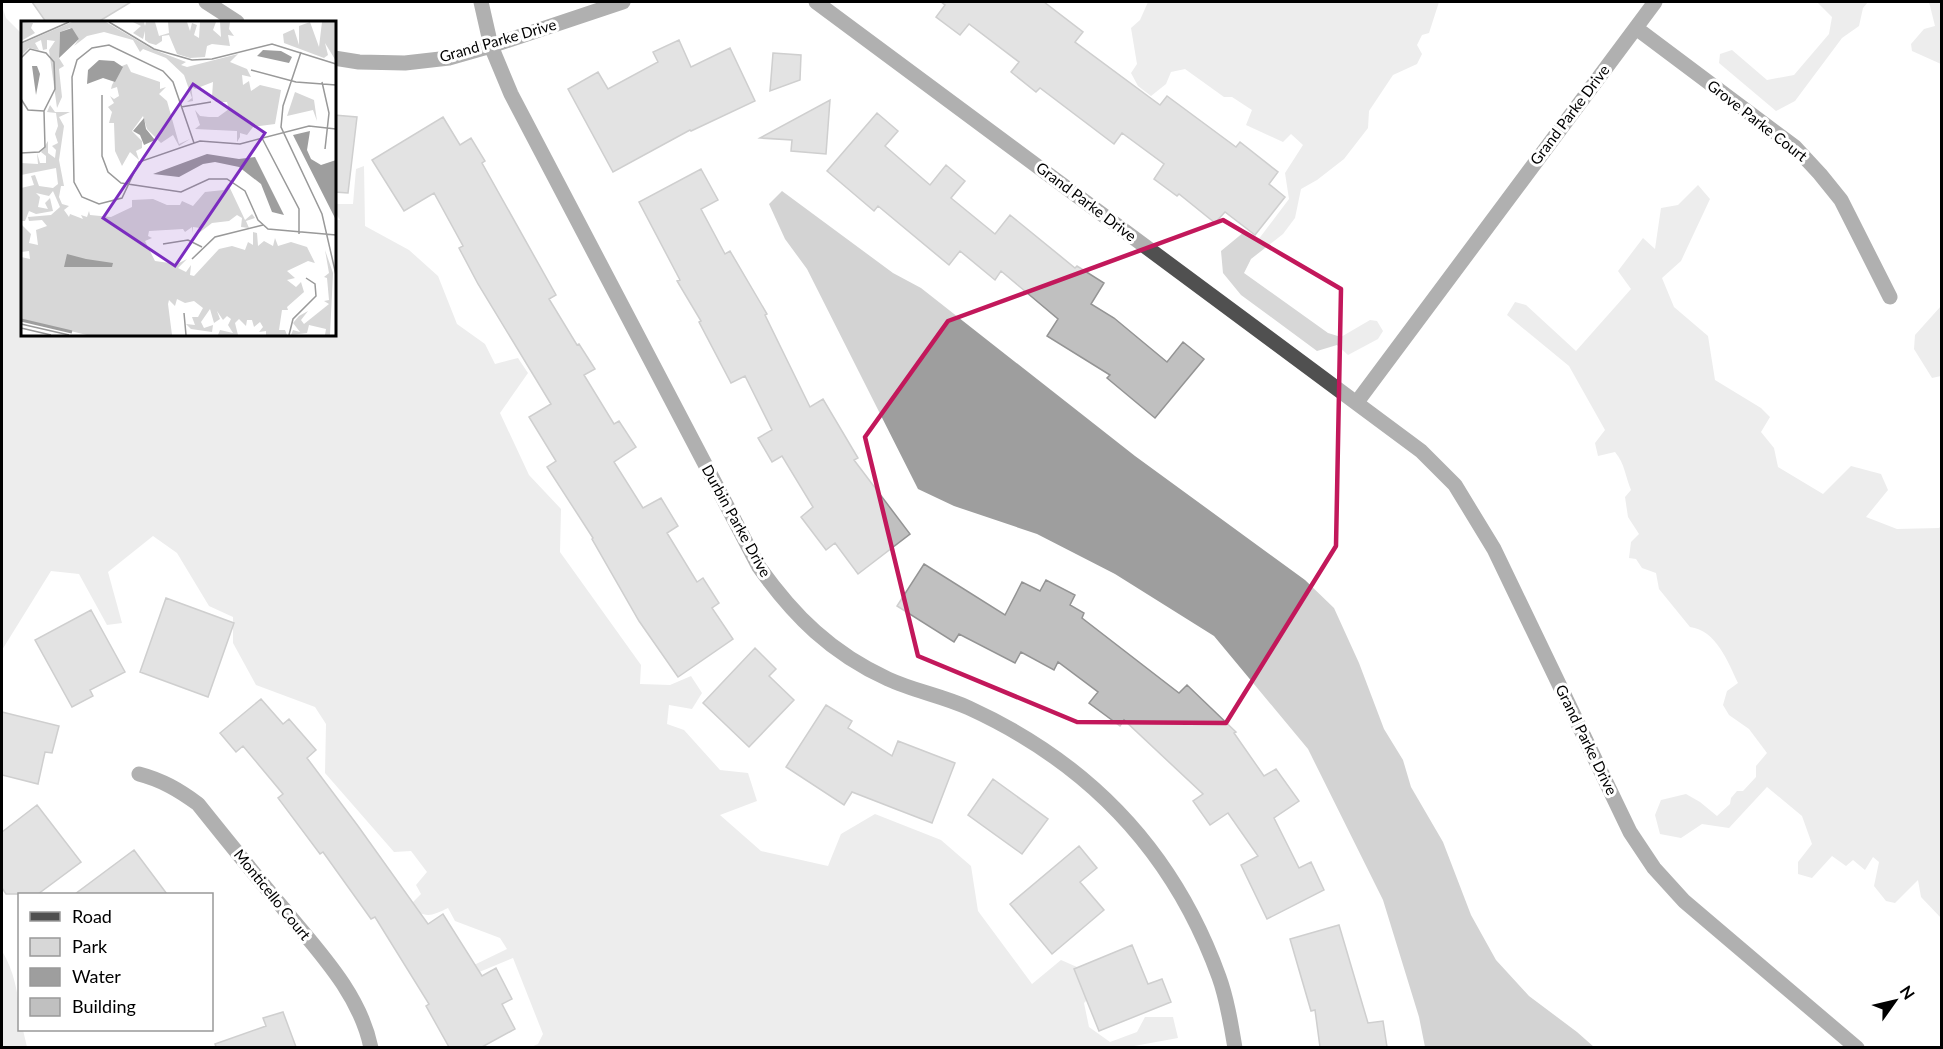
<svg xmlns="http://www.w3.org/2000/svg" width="1943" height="1049" viewBox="0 0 1943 1049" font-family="Lato,sans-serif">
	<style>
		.green { fill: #d7d7d7 }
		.water { fill: #9e9e9e }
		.building { fill: #c0c0c0; stroke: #949494; stroke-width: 1.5 }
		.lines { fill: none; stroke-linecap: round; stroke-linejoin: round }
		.minor { stroke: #505050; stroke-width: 15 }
		.marked { fill: none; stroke: #c2185b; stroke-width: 4.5; stroke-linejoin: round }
		.labels { text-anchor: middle; stroke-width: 6; stroke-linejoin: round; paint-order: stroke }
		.street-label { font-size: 15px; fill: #000; stroke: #fff }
		.inset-river { fill: none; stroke: #9e9e9e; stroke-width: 3 }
		.inset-road { fill: none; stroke: #999; stroke-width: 1.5 }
		.view { fill: #7b2cbf; fill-opacity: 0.15; stroke: #7b2cbf; stroke-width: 3 }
		.inset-edge { fill: none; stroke: #000; stroke-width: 3 }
	</style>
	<rect width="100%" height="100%" fill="#fff"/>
	<!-- green -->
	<path class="green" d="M 1148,2 L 1439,2 L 1429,33 L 1422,35 L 1417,45 L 1422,54 L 1417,64 L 1393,75 L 1369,111 L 1368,128 L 1344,159 L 1317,180 L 1301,189 L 1295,218 L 1283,234 L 1251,259 L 1244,273 L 1328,333 L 1341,337 L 1370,320 L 1377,321 L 1383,331 L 1378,339 L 1348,355 L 1337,345 L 1317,351 L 1241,295 L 1223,273 L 1221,251 L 1244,232 L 1258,240 L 1289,199 L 1285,173 L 1303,145 L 1291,134 L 1283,142 L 1246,125 L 1252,110 L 1232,97 L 1224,97 L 1185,69 L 1171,72 L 1166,84 L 1151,96 L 1138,86 L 1131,73 L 1137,64 L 1131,28 L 1140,20 Z
		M 1817,2 L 1868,2 L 1863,8 L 1859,26 L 1842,38 L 1795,101 L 1776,111 L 1719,63 L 1720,54 L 1732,50 L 1767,80 L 1794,75 L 1829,34 L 1832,17 Z
		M 1929,2 L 1941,2 L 1941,64 L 1912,51 L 1911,44 L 1924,29 L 1935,26 Z
		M 2,6 L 6,18 L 22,34 L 22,334 L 334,334 L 334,220 L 340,220 L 335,212 L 335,204 L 353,204 L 356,169 L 364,166 L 365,226 L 409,250 L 438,276 L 457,324 L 485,344 L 495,364 L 518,358 L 528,373 L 500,413 L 529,475 L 561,509 L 560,552 L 641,665 L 640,684 L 670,685 L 691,676 L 702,693 L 692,709 L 669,705 L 667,724 L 684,730 L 720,770 L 748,773 L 757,801 L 720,815 L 761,851 L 828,866 L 841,834 L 875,814 L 941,840 L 971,866 L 978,911 L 1032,984 L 1061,960 L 1077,967 L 1088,999 L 1084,1003 L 1089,1027 L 1110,1042 L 1137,1032 L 1145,1017 L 1173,1017 L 1178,1038 L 1123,1048 L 531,1047 L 538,1044 L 543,1034 L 513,958 L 436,990 L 439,982 L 507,949 L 500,938 L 455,921 L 448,908 C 430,917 425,918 409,906 L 421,894 L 416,885 L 427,872 L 411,851 L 394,852 L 325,773 L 326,724 L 315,707 L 256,685 L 233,643 L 233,617 L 209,606 L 177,553 L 153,536 L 108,572 L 122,623 L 107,625 L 79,574 L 51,571 L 2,650 Z
		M 1698,185 L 1710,199 L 1681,261 L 1662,278 L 1674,307 L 1708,336 L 1715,380 L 1761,408 L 1770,417 L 1761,432 L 1774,448 L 1778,467 L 1823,494 L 1851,466 L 1881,474 L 1888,490 L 1866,517 L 1897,529 L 1939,528 L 1941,526 L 1941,918 L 1921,897 L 1918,880 L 1895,903 L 1886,901 L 1874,886 L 1879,862 L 1873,857 L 1865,870 L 1853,860 L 1846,866 L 1832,856 L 1812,878 L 1798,874 L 1798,862 L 1812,844 L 1802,816 L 1767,787 L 1729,828 L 1702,824 L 1681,838 L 1660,834 L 1655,815 L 1661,800 L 1686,794 L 1700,802 L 1717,816 L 1730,804 L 1731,798 L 1737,791 L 1743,791 L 1756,777 L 1756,766 L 1767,753 L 1749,729 L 1729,715 L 1723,705 L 1727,691 L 1738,683 C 1728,662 1716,630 1690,627 L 1659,589 L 1656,573 L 1642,568 L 1636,559 L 1629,558 L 1631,542 L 1639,534 L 1628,517 L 1625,497 L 1631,490 C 1625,476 1625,464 1615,452 L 1598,456 L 1595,443 L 1605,430 L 1569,366 L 1507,315 L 1515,302 L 1526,305 L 1576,351 L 1631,289 L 1618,271 L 1643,238 L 1655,249 L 1661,208 L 1678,205 Z
		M 1941,306 L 1941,376 L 1932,378 L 1914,349 L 1915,335 Z
		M 2,951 C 16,974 20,1002 20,1030 L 23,1030 L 27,1047 L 2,1047 Z"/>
	<!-- water -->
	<path class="water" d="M 782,191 L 893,273 L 921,288 L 1135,456 L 1305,580 L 1334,608 L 1359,663 L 1384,729 L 1403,760 L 1411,787 L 1443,842 L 1471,915 L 1496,960 L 1529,996 L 1577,1032 L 1594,1047 L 1425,1047 L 1419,1017 L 1383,900 L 1308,749 L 1214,636 L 1115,574 L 1037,534 L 954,506 L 918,489 L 807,269 L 785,239 L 769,204 Z"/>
	<!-- building -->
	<path class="building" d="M 32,2 L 131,2 L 98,22 L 46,22 Z
		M 941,2 L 1044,2 L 1083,32 L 1075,42 L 1160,105 L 1167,96 L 1236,147 L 1240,142 L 1278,172 L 1269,184 L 1285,197 L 1255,235 L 1225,212 L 1215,223 L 1179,194 L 1177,196 L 1154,179 L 1164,164 L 1122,133 L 1114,144 L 1040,88 L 1036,92 L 1011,72 L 1019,62 L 969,24 L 960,35 L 936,17 L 945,5 Z
		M 679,40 L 691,67 L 730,48 L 755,101 L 691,131 L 690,130 L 613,172 L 568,89 L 598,72 L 608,89 L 658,62 L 653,52 Z
		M 773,53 L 801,55 L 800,80 L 770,91 Z
		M 830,100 L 826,154 L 791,151 L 792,140 L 760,138 Z
		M 877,113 L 898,131 L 885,146 L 930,185 L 946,165 L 965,181 L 951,198 L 995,234 L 1010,215 L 1075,268 L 1077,266 L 1104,283 L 1091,304 L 1114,318 L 1167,362 L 1183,342 L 1204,359 L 1155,418 L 1107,378 L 1110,375 L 1047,336 L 1058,319 L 1001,271 L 995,280 L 960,251 L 949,265 L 878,206 L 874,211 L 827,171 Z
		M 334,115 L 357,117 L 348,193 L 334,192 Z
		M 443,117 L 460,145 L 471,138 L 485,161 L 482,163 L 556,295 L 549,299 L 577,345 L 579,344 L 595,369 L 584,375 L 614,424 L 619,421 L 636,447 L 614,462 L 643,508 L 661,498 L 678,526 L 667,533 L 697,582 L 703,578 L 719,603 L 712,608 L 733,639 L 678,677 L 639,621 L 592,539 L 593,538 L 547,467 L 556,461 L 529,417 L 551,404 L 478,284 L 459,248 L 463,246 L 434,193 L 404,211 L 372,160 Z
		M 701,169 L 718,200 L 701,209 L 725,254 L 730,251 L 767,314 L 765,315 L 810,407 L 823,399 L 858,458 L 854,460 L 910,534 L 858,574 L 835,543 L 826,550 L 801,517 L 813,507 L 782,456 L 772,462 L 758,438 L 772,430 L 745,376 L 731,383 L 699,322 L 701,321 L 677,281 L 680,280 L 639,202 Z
		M 924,564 L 1005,615 L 1022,582 L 1040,591 L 1046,580 L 1075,595 L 1070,605 L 1084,613 L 1082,618 L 1179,693 L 1187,685 L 1236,732 L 1234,733 L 1264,776 L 1276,769 L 1299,801 L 1274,818 L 1299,868 L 1311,862 L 1324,890 L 1267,919 L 1241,865 L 1258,856 L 1228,813 L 1210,825 L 1193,801 L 1203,794 L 1124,720 L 1120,726 L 1089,703 L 1098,692 L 1058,662 L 1054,670 L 1021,652 L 1015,663 L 959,634 L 954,642 L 897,606 Z
		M 166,598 L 234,623 L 208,697 L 140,672 Z
		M 91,610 L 125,672 L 90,690 L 93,696 L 72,707 L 35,640 Z
		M 755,648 L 776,669 L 769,676 L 794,700 L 749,747 L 703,703 Z
		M 261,699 L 283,724 L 289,719 L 316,750 L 307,758 L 358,826 L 428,924 L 443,914 L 482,976 L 496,968 L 512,999 L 502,1004 L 515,1029 L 482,1047 L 449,1047 L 426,1006 L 429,1004 L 375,917 L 371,919 L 323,852 L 320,854 L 278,798 L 283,794 L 243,746 L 236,752 L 220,733 Z
		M 826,705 L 852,721 L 848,728 L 892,756 L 898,741 L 955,763 L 932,823 L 852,792 L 844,805 L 786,767 Z
		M 2,712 L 59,726 L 52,753 L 45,752 L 38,784 L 2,775 Z
		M 993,779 L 1048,819 L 1022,854 L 968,815 Z
		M 37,805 L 81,862 L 38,894 L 6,894 L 2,888 L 2,832 Z
		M 1079,846 L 1097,868 L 1080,882 L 1104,910 L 1052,954 L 1010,904 Z
		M 134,850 L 167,894 L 75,894 Z
		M 1339,925 L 1368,1023 L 1383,1021 L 1387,1047 L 1320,1047 L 1315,1010 L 1311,1011 L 1290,939 Z
		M 1132,945 L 1148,984 L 1162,979 L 1171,1002 L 1099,1031 L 1074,969 Z
		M 283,1012 L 296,1047 L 216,1047 L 215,1044 L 266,1026 L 263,1018 Z"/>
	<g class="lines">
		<!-- minor -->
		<path class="minor" d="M 206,2 L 237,22
			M 481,2 L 491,46 L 511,94 L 759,567 C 794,616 831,653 888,679 C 914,691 943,696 969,708 C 1089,763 1174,852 1219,977 C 1227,999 1231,1024 1235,1048
			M 816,2 L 1421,451 L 1455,485 L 1494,549 L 1630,832 L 1654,868 L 1684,901 L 1857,1048
			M 1636,28 L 1795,147 L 1820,174 L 1841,200 L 1890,297
			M 334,58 L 359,62 L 405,63 L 449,58 L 491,46 L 623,2
			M 1357,402 L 1655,2
			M 139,774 C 162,780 179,790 198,804 C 226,839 254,874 283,908 C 317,950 360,993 371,1048"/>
	</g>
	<!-- marked area -->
	<path d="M0 0H1943V1049H0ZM 1223,220 L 1341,289 L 1336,546 L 1226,723 L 1077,722 L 918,656 L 865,437 L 948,321 Z" fill="#fff" fill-opacity=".55" fill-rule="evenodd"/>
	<path class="marked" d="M 1223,220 L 1341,289 L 1336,546 L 1226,723 L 1077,722 L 918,656 L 865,437 L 948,321 Z"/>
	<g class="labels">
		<!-- street labels -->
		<g class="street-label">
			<text transform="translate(498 41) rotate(-16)" y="5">Grand Parke Drive</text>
			<text transform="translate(1570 115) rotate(-53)" y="5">Grand Parke Drive</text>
			<text transform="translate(1757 121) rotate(38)" y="5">Grove Parke Court</text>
			<text transform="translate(1086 202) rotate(37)" y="5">Grand Parke Drive</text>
			<text transform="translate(736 521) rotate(61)" y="5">Durbin Parke Drive</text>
			<text transform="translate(1586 740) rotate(64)" y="5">Grand Parke Drive</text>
			<text transform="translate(272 895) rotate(51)" y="5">Monticello Court</text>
		</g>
	</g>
	<!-- overview -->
	<g transform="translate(21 21)">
		<rect width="315" height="315" fill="#fff"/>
		<path d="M 0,1 L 12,2 L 10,7 L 14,12 L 0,20 ZM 51,1 L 85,1 L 131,28 L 165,41 L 160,44 L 166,46 L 217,33 L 209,41 L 226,48 L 230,56 L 221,54 L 222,64 L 228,60 L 230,70 L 239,64 L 260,69 L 254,103 L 232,106 L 226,114 L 219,112 L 219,116 L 216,121 L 216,110 L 174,108 L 179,104 L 174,89 L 179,95 L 188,96 L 197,96 L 208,88 L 206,81 L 195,81 L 191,76 L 192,61 L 174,68 L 170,65 L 172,80 L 166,81 L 171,77 L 163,54 L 145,37 L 122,28 L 119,31 L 112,19 L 83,11 L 66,15 L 53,25 L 58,18 L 49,7 L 39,11 L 38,37 L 43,45 L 38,48 L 41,76 L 36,87 L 28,29 L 34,20 L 26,19 L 26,28 L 22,29 L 20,19 L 14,22 L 18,29 L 8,27 L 0,35 L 0,23 ZM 112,1 L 123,1 L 124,5 L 125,1 L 134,1 L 138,15 L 148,12 L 147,1 L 166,1 L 169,10 L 171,2 L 176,4 L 173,14 L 178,17 L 179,1 L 195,1 L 192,9 L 200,16 L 199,1 L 209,1 L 208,8 L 213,15 L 207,14 L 209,25 L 191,23 L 186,25 L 184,36 L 169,37 L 156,33 L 148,14 L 141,15 L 141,20 L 135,24 L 128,22 L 124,19 L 124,10 L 122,18 L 112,12 L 120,5 ZM 289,1 L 298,26 L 301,1 L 315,1 L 315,40 L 304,22 L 307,34 L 303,37 L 263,22 L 262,13 L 273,8 L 278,24 L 278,5 ZM 106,43 L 110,51 L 139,61 L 139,68 L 145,66 L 138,73 L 146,80 L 158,123 L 169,118 L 158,125 L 152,114 L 140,122 L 126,108 L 122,95 L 111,110 L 121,120 L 121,127 L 115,130 L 118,139 L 109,131 L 101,145 L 94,130 L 93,102 L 88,102 L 91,91 L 87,86 L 93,82 L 89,75 L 93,78 L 98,75 L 96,66 L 90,68 L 91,64 L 101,45 ZM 274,71 L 293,79 L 296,100 L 292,89 L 266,95 ZM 29,84 L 34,91 L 49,91 L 38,96 L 43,105 L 38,139 L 43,165 L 40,165 L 38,176 L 41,183 L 48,185 L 43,189 L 48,196 L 49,193 L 62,198 L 60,194 L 66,196 L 68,190 L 69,194 L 90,196 L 111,186 L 111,179 L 132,178 L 146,184 L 159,184 L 161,180 L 172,185 L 184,171 L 203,169 L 207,163 L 224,199 L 231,193 L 234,197 L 225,200 L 228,207 L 220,206 L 221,197 L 216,194 L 208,200 L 191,202 L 178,212 L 179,207 L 172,206 L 171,212 L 171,206 L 164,211 L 162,208 L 128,210 L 127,215 L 131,217 L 124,220 L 134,240 L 156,243 L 166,238 L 157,247 L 165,251 L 170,244 L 169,254 L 173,255 L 198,228 L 211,225 L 224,229 L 227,221 L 232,224 L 232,211 L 236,212 L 237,225 L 243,220 L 252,225 L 254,217 L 257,225 L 270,221 L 286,226 L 294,242 L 287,240 L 266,250 L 274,257 L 266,259 L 275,266 L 280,261 L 283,271 L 266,286 L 267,289 L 261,289 L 258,309 L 264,309 L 266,314 L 245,314 L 245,310 L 238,311 L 242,306 L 239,301 L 233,306 L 231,299 L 226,299 L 225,305 L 218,298 L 214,302 L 217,314 L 197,314 L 199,309 L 212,312 L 207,304 L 210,298 L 206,295 L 202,299 L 196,290 L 199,298 L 193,302 L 189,288 L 180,301 L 183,307 L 192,304 L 191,311 L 170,308 L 165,303 L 174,304 L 171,296 L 177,296 L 182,287 L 173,280 L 164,282 L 156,278 L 154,285 L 148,279 L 147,283 L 151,314 L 66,314 L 0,298 L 0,236 L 9,238 L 8,230 L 0,231 L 0,203 L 10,213 L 8,222 L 17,224 L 15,209 L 26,205 L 21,199 L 8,200 L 7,196 L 30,194 L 39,186 L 32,170 L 28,175 L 15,172 L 19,176 L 17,186 L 27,188 L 24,182 L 29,177 L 32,190 L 15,193 L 8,190 L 4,200 L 0,200 L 0,167 L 13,164 L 10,155 L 14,154 L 18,165 L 32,167 L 37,163 L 35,147 L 0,154 L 0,142 L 17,143 L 16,132 L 19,142 L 25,142 L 25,135 L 20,131 L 27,120 L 27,132 L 34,137 L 35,129 L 31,125 L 37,122 L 34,113 L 37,105 L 35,92 L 26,91 ZM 304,229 L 312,252 L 309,314 L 304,314 L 305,308 L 288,304 L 286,312 L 270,314 L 272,309 L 279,311 L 272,302 L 278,295 L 287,290 L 280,299 L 283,303 L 308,283 L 303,280 L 308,279 L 306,257 L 303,256 L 308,252 Z" fill="#d7d7d7"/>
		<path d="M 51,7 L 58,18 L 38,37 L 39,11 ZM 242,29 L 260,30 L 271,36 L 268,42 L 236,35 ZM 78,39 L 93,40 L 102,46 L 94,61 L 82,57 L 66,63 L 67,49 ZM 11,45 L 16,45 L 19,53 L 15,74 ZM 123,97 L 125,108 L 134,119 L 123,124 L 119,114 L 112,110 ZM 289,110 L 286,129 L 290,138 L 300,144 L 315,139 L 315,199 L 272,114 ZM 186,133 L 218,138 L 234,136 L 263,194 L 251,191 L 240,163 L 218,146 L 194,141 L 182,143 L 158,156 L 132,153 ZM 46,233 L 65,238 L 92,242 L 91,246 L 43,246 Z" fill="#9e9e9e"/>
		<path class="inset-river" d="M 0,299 L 51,311"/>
		<path class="inset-road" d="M 88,1 L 133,28 L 171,39 L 191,38 L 251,23 L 315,43M 0,22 L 48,1M 280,31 L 262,85 L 260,106 L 301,193 L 315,254M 0,37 L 9,28 L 25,32 L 33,41 L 34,68 L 23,90 L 24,126 L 18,131 L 0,132M 230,49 L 275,61 L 315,64M 301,61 L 308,92 L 304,128M 81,74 L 81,135 L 87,151 L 100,162 L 160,171 L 188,158 L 206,158 L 224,170 L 237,199 L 247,208 L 315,214M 0,78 L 7,89 L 23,90M 160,86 L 190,81M 241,117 L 278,188 L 278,213M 173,122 L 152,61 L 142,50 L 88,24 L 71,27 L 56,39 L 51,56 L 53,161 L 61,176 L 78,183 L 101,177 L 118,141 L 179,120 L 219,123 L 288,105 L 315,108M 142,223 L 167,219 L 181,226M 171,238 L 194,216 L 242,204M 163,292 L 165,314M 0,303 L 48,314M 0,307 L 30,314M 268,314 L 272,298 L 295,275 L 294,263 L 285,257"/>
		<path class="view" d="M 172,63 L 244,112 L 154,245 L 82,197 Z"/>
		<rect width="315" height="315" class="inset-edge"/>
	</g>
	<!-- border -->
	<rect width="1943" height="1049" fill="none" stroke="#000000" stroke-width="6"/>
	<!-- legend -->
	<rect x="18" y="893" width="195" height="138" fill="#ffffff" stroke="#999999" stroke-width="1.5"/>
	<rect x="30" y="912" width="30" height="9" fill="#505050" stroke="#999999" stroke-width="1.5"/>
	<text x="72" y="923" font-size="18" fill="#000000">Road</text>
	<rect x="30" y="938" width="30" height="18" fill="#d7d7d7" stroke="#999999" stroke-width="1.5"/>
	<text x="72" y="953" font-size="18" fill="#000000">Park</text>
	<rect x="30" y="968" width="30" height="18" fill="#9e9e9e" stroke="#999999" stroke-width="1.5"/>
	<text x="72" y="983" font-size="18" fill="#000000">Water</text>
	<rect x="30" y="998" width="30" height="18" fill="#c0c0c0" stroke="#999999" stroke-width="1.5"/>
	<text x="72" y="1013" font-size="18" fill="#000000">Building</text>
	<!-- north arrow -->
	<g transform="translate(1895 1001) rotate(56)" stroke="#ffffff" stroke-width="4.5" paint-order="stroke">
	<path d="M0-4.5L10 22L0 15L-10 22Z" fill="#000000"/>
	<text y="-9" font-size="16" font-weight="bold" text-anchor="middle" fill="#000000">N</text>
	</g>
</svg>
